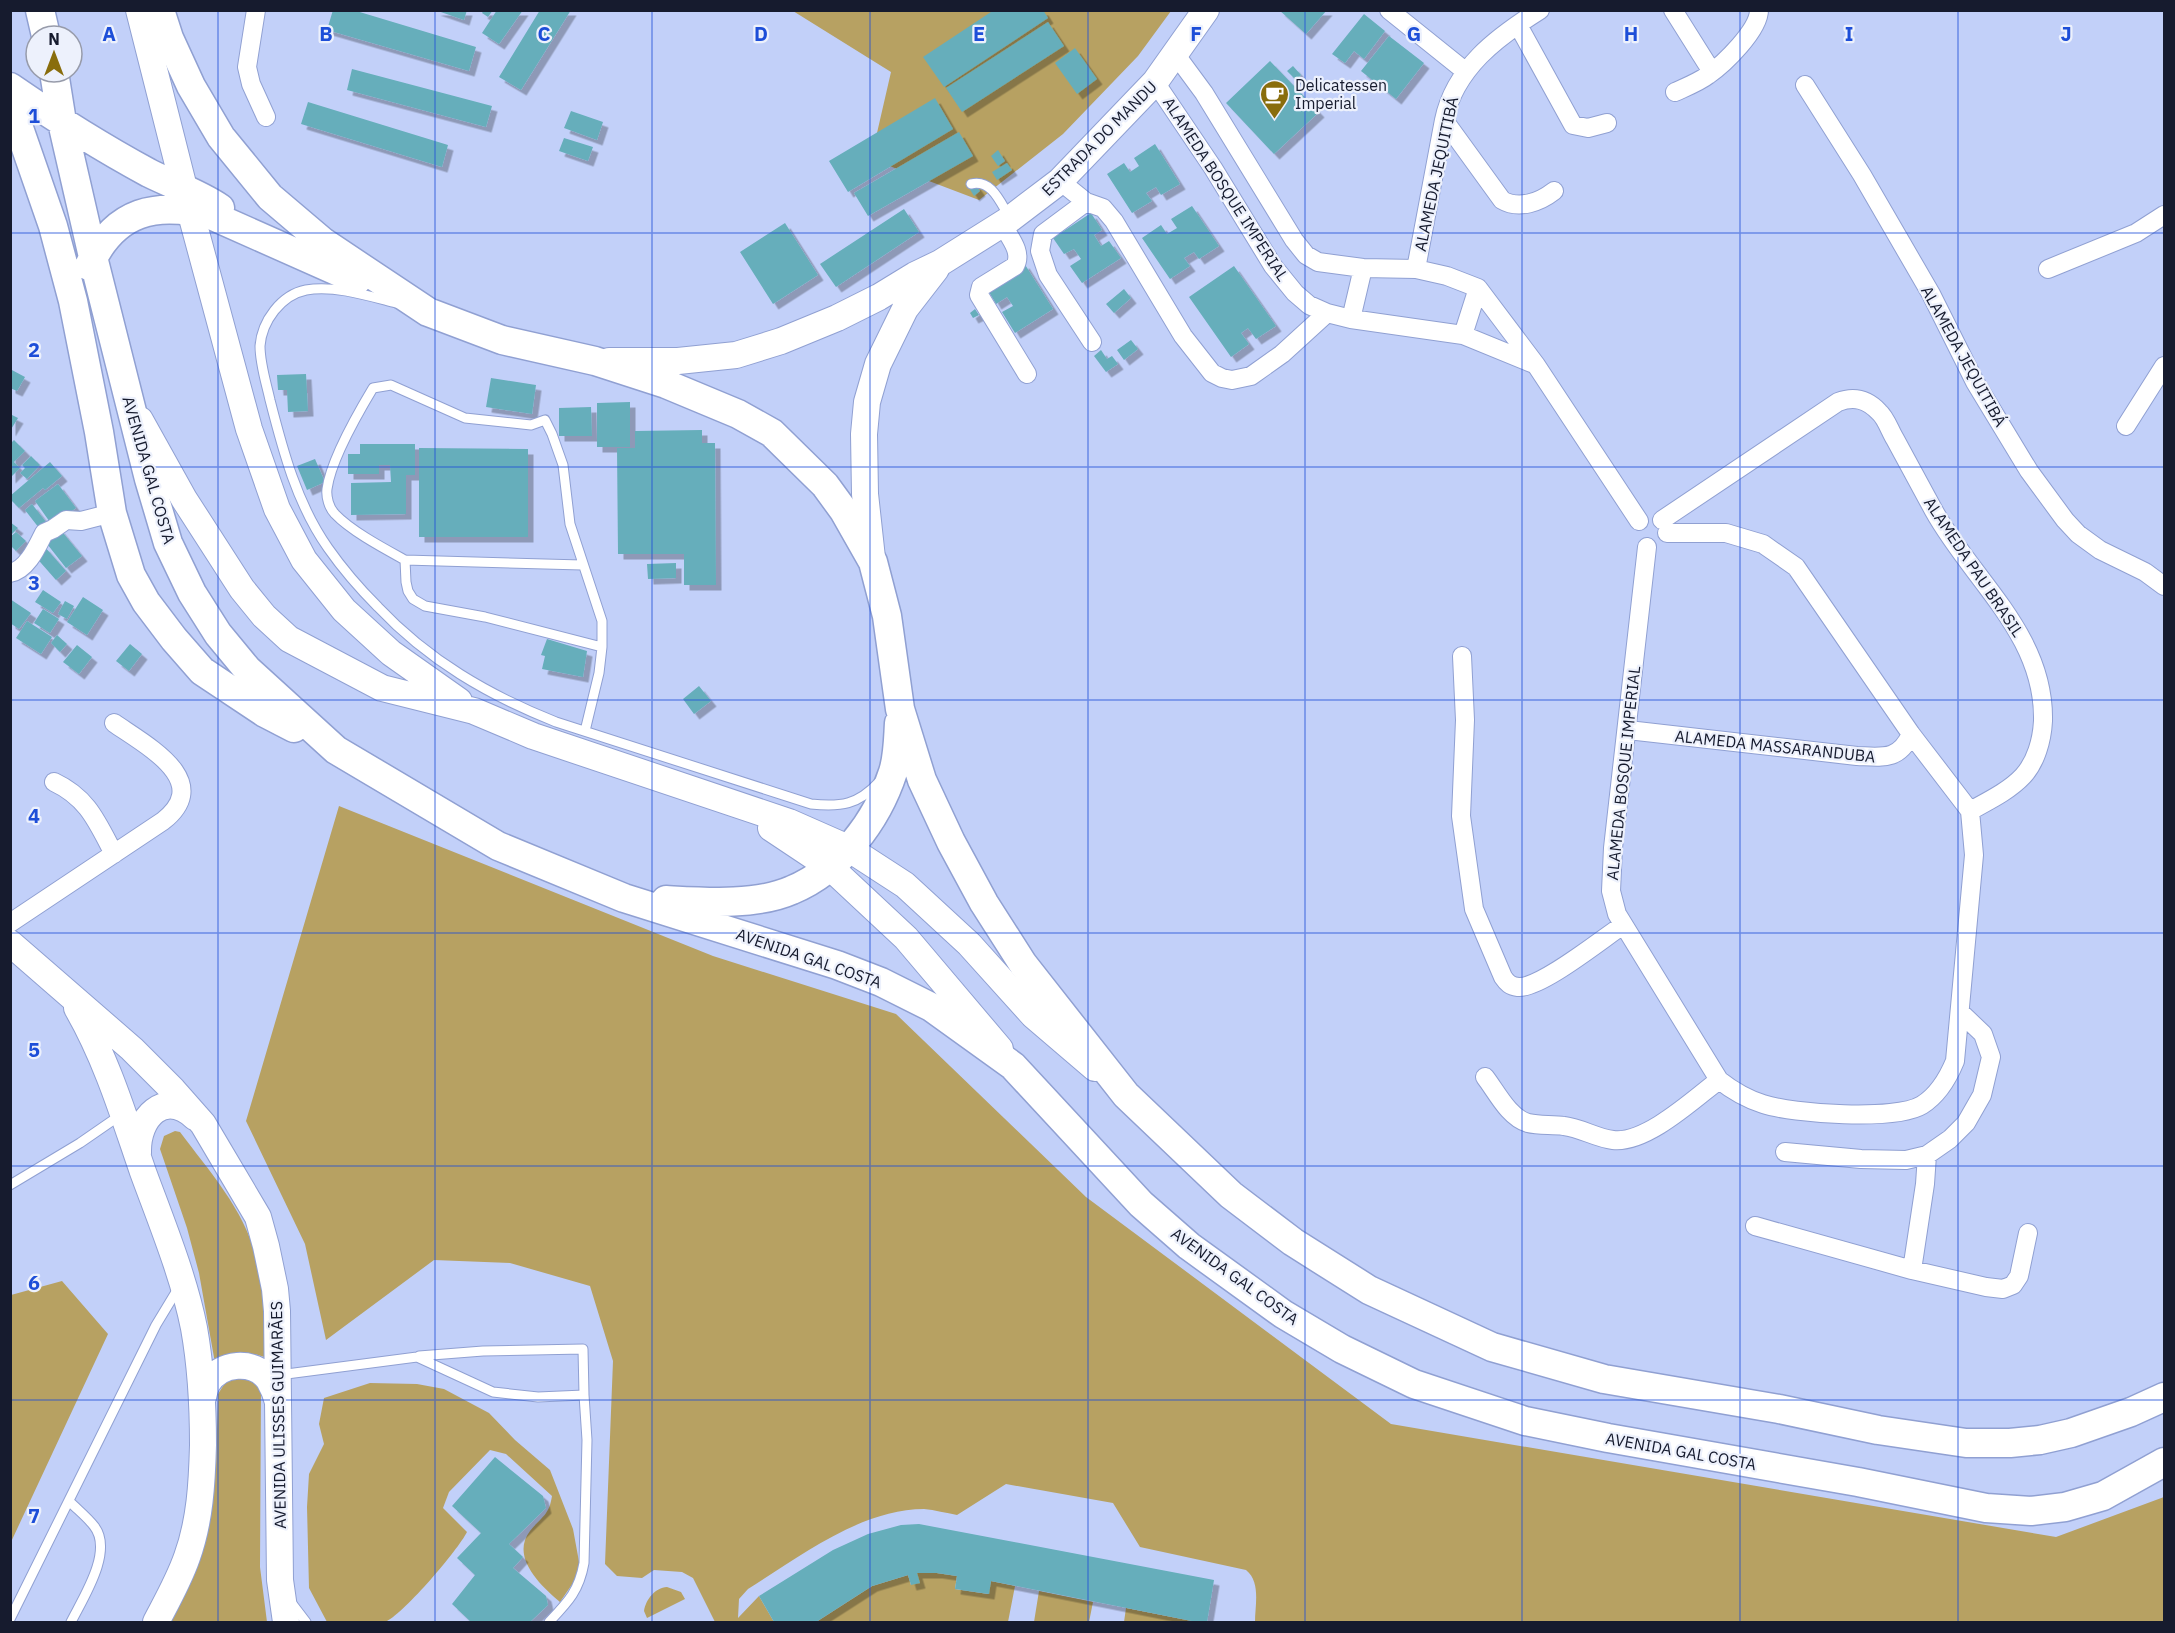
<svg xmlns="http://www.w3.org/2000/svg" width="2175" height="1633" viewBox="0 0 2175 1633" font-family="'IBM Plex Sans',sans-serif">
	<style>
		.green { fill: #b7a162 }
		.building { fill: #66aebb; filter: url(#shadow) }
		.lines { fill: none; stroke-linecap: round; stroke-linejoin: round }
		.lane-casing { stroke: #90a0d2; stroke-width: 11 }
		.street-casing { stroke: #90a0d2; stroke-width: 20 }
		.secondary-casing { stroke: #90a0d2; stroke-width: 28 }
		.primary-casing { stroke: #90a0d2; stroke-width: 31 }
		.lane { stroke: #fff; stroke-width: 9 }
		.street { stroke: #fff; stroke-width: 18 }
		.secondary { stroke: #fff; stroke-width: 26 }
		.primary { stroke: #fff; stroke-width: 28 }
		.grid { fill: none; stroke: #1d4ed8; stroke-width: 1.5; stroke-opacity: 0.55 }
		.labels { text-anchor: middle; stroke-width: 4.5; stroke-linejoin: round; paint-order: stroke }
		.poi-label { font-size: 16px; fill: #161b2e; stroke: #edf1fc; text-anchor: start }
		.street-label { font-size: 16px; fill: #161b2e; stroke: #edf1fc }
		.grid-label { font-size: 20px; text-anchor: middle; font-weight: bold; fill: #1d4ed8; stroke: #edf1fc; stroke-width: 4.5; stroke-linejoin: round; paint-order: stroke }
	</style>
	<defs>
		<filter id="shadow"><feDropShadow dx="5.5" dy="5.5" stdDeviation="0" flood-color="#0004"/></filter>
	</defs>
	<rect width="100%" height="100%" fill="#c2d0f9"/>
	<!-- green -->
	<path class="green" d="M 793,11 L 1171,11 L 1138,56 L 1063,134 L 979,200 L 871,159 L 891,72 Z
		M 339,806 L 713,956 L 896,1014 L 1086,1197 L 1391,1424 L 2056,1537 L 2164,1497 L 2164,1622 L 1255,1622 C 1255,1605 1261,1582 1246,1570 L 1140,1547 L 1113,1503 L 1006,1484 L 957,1515 C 946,1513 935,1510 924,1509 C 861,1509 799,1557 748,1589 L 739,1599 L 738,1618 L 759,1596 L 774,1622 L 715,1622 L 693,1578 L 682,1572 L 654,1570 L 642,1578 L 617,1576 L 605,1564 L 613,1361 L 590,1286 L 510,1263 L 434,1260 L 326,1340 L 305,1244 L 246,1121 Z
		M 175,1131 L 180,1132 C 209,1171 244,1209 256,1257 C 265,1290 264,1325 267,1358 C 247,1350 233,1354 215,1363 L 199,1273 L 187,1228 L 160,1149 L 164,1136 Z
		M 62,1281 L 108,1334 L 11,1542 L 11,1295 Z
		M 238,1378 L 252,1380 L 261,1391 L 260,1567 L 267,1622 L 168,1622 L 212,1495 L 216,1464 L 218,1394 L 225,1383 Z
		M 370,1383 L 417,1384 L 444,1389 L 489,1413 L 515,1440 L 550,1470 L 573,1529 L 580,1567 L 573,1583 L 560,1602 C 541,1586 510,1557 530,1531 C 541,1517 549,1516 552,1496 L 506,1454 L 490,1450 L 449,1492 L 443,1508 L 467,1532 C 458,1550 405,1612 387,1621 C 380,1625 338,1622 327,1622 L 309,1588 L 307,1507 L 309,1474 L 324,1444 L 319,1424 L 324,1398 Z
		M 917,1573 L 937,1573 L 957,1576 L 955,1589 L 988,1594 L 991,1581 L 1015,1586 L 1008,1622 L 816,1622 L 872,1586 L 908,1575 L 911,1585 Z
		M 667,1587 L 681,1592 L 685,1599 L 647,1618 L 644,1611 C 646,1599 655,1588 667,1587 Z
		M 1039,1591 L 1093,1602 L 1089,1622 L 1034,1622 Z
		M 1126,1608 L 1197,1622 L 1124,1622 Z"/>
	<!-- building -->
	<path class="building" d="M 333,10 L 353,10 L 476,47 L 469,71 L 327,30 Z
		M 435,10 L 467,10 L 464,20 Z
		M 484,10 L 493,10 L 488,17 L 482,13 Z
		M 497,10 L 523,10 L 499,44 L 482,33 Z
		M 540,10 L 571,10 L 521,90 L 499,77 Z
		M 994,10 L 1043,10 L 1048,18 L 944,87 L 923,57 Z
		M 1279,10 L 1327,10 L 1306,34 Z
		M 1364,14 L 1385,31 L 1364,59 L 1354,51 L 1345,63 L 1332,54 Z
		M 1048,22 L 1064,46 L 962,112 L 946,88 Z
		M 1389,36 L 1424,63 L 1396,99 L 1361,71 Z
		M 1075,48 L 1097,79 L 1077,94 L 1055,63 Z
		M 1270,61 L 1319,112 L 1274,154 L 1226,103 Z
		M 1293,66 L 1301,75 L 1296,80 L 1287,71 Z
		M 352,69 L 492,106 L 486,127 L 347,90 Z
		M 935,98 L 953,129 L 848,192 L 829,161 Z
		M 308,102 L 448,145 L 442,167 L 301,124 Z
		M 571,111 L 603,122 L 597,140 L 564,128 Z
		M 959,132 L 973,156 L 868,216 L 854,193 Z
		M 564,138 L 593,147 L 588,161 L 559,151 Z
		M 1155,144 L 1180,184 L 1161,195 L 1156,187 L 1146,193 L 1152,201 L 1132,213 L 1107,174 L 1124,163 L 1130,172 L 1139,166 L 1134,158 Z
		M 998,150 L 1005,161 L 998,166 L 991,156 Z
		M 1007,163 L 1012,170 L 997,180 L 992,172 Z
		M 975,184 L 980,191 L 974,196 L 969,188 Z
		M 1192,206 L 1219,246 L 1199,259 L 1194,252 L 1184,258 L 1190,266 L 1170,279 L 1142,238 L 1161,225 L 1167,234 L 1177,228 L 1171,219 Z
		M 904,209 L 919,232 L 836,287 L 820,264 Z
		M 1091,213 L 1102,230 L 1094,235 L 1101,246 L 1109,241 L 1121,258 L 1082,283 L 1070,266 L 1081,259 L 1074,249 L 1064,254 L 1053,238 Z
		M 785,223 L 818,275 L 773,304 L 740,252 Z
		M 1024,263 L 1053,309 L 1015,333 L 1002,312 L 1013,306 L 1007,297 L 996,304 L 986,287 Z
		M 1234,266 L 1276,326 L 1256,339 L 1248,328 L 1241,333 L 1249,344 L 1231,357 L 1189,297 Z
		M 1124,289 L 1131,298 L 1114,313 L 1106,304 Z
		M 975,309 L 979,315 L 973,318 L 970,313 Z
		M 1131,340 L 1138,349 L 1124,360 L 1117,350 Z
		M 1101,350 L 1107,359 L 1112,356 L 1118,364 L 1106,372 L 1094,356 Z
		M 10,369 L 25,377 L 17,391 L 10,388 Z
		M 306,374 L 308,411 L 288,412 L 287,390 L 278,390 L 277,375 Z
		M 491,378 L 536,385 L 532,414 L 486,407 Z
		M 630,402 L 630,447 L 597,447 L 597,403 Z
		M 591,407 L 592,436 L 559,436 L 559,408 Z
		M 10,414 L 18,418 L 10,431 Z
		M 702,430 L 702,443 L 715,443 L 716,585 L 684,585 L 684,554 L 618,554 L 617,448 L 635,448 L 635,431 Z
		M 14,440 L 25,451 L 14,462 L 20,468 L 10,478 L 10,444 Z
		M 360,444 L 415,444 L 415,475 L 406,475 L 406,514 L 351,515 L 351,483 L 391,482 L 390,465 L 379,465 L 379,474 L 348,474 L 348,454 L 360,454 Z
		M 419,448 L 528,449 L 528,537 L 419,537 Z
		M 31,456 L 40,465 L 27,479 L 20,473 L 25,468 L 22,465 Z
		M 315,459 L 325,482 L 307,490 L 297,466 Z
		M 50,462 L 62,476 L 45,490 L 43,488 L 19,508 L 10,499 L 10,496 Z
		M 58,484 L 76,508 L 52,525 L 35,501 Z
		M 32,504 L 46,522 L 39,528 L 25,510 Z
		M 10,522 L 18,528 L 10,536 Z
		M 59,528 L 82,556 L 66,568 L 44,540 Z
		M 16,532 L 26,541 L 16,551 L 10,545 L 10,537 Z
		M 44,546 L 66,571 L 56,580 L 34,555 Z
		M 676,563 L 676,578 L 648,579 L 647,564 Z
		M 43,590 L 61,602 L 53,613 L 35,602 Z
		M 83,597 L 103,610 L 87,635 L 67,622 Z
		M 10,599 L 31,613 L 19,629 L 10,623 Z
		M 65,601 L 74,606 L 67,619 L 58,614 Z
		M 43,609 L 59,619 L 50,633 L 34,623 Z
		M 27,621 L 52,637 L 41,654 L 16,638 Z
		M 57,635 L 67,644 L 60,652 L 51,643 Z
		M 547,639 L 587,651 L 583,677 L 542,669 L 545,656 L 541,655 Z
		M 130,644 L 142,654 L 129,671 L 116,661 Z
		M 77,645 L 92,657 L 79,674 L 63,662 Z
		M 699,686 L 711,701 L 694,714 L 683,699 Z
		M 495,1457 L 543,1496 L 546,1508 L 509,1544 L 523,1557 L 513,1568 L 546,1596 L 548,1605 L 530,1622 L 471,1622 L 452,1604 L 475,1575 L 457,1558 L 481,1533 L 452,1506 Z
		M 919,1524 L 1214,1580 L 1207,1622 L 1197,1622 L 991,1581 L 989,1594 L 955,1589 L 957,1576 L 937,1573 L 917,1573 L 920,1583 L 911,1585 L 908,1575 L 872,1586 L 816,1622 L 774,1622 L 759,1596 L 833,1550 L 868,1534 L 901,1525 Z"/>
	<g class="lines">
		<defs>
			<path id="lane" d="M 971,184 C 992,179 1000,202 1010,218
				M 396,303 C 369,296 335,285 306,290 C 281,295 262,321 260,346 C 260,364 266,382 270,400 C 283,451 297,504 328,548 C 342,568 360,589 378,607 C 428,660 488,695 556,722 L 811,804 C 841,807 858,805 879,782
				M 405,560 C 385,549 351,531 335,514 C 329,508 326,497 327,489 C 331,459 358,413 373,388 L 391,385 L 465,418 L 531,425 L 545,420 L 552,434 L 563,465 L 570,524 L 602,621 L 602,647 L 599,673 L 585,731
				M 582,565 L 405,560 L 406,582 L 408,591 L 413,599 L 425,606 L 485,617 L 602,647
				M 10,1185 L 80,1143 L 122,1114
				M 419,1356 L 483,1351 L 583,1349 L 584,1395
				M 279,1375 L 417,1357 L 493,1392 L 538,1397 L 584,1395 L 587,1440 L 584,1563 C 579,1591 568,1602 549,1622
				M 70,1502 C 78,1510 87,1517 94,1526 C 114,1551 83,1598 71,1622
				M 290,1601 L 306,1622
				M 10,1619 L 156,1325 L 179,1287"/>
			<path id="street" d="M 256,10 L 247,67 L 251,84 L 266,117
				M 1389,10 L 1465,71
				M 1673,10 L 1712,72
				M 1518,25 L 1573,125 L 1588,128 L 1607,123
				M 1176,55 L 1204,93 L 1294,240 L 1306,255 L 1318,262 L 1363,268 L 1416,269 L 1447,276 L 1478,288 L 1536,365 L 1639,521
				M 1155,82 L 1213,168 L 1273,266 L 1295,293 L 1309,305 L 1327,313 L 1351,319 L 1463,335 L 1534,364
				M 1805,85 L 1862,175 L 1931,294 L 1975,382 L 2029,471 L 2065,520 L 2078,534 L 2100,550 L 2145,572 L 2164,586
				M 1675,92 C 1686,87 1699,82 1708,75 C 1724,64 1759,30 1759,10
				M 1444,120 L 1502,200 C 1519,210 1540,202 1554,191
				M 1060,181 L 1086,202 L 1043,234 L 1040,251 L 1048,275 L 1092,342
				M 1086,202 L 1103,208 L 1114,221 L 1183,336 L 1212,373 L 1222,378 L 1232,380 L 1251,376 L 1282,354 L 1327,313
				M 1002,224 C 1009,237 1023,252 1015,266 L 981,287 L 979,295 L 1027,374
				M 1416,269 L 1444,120 C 1455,68 1497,37 1540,10
				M 2048,269 L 2136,233 L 2164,215
				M 1351,319 L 1363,268
				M 1463,335 L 1478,288
				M 2126,426 L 2164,366
				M 1662,520 L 1838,402 C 1854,396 1867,399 1879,412 C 1886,418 1890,431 1895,439 C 1908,463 1921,487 1934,511 C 1973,581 2045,635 2043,721 C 2042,740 2036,762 2023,776 C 2009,791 1988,801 1970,811
				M 1647,547 L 1613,848 L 1611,891 L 1617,914 L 1719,1080 C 1733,1091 1747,1099 1763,1104 C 1793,1114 1896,1121 1922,1105 C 1938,1095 1948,1078 1955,1061 L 1974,855 L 1970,811 L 1911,734 L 1796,567 L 1763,544 L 1726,533 L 1667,533
				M 10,573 C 27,570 37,547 44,533 L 53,529 L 66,520 L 81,521 L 112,513
				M 1462,656 L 1465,720 L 1461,816 L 1474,909 L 1503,977 C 1507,983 1510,986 1518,987 C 1540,989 1602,939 1623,925
				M 1628,730 L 1857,756 C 1882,757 1899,761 1911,734
				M 54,782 C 88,798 97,822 114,854
				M 10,923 L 163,821 C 214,781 147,746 114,723
				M 1485,1077 C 1496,1091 1509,1118 1528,1123 C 1540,1126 1552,1124 1564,1126 C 1581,1128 1596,1138 1613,1140 C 1646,1144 1694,1099 1719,1080
				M 1785,1152 L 1861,1159 L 1906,1160 L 1927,1155 L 1950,1139 L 1966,1123 L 1982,1095 L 1991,1057 L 1983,1034 L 1960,1012
				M 1755,1226 L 1912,1270 L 1986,1287 L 2003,1289 L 2013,1285 L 2019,1276 L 2028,1233
				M 1912,1270 L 1925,1184 L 1927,1155"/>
			<path id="secondary" d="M 139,10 L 184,188 L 249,429 L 277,509 L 304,560 L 344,610 L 391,653 L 459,701
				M 609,361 L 678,361 L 736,355 L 781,341 L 837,318 L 879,297 L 915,275 L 940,263 L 1010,219 L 1060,181 L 1155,82 L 1206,10
				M 140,420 L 184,499 L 242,589 L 264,616 L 289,639 L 382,688 L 474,711 L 533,736 L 789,822 L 848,848 L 905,885 L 969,944 L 1033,1015 L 1095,1068
				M 872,558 L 865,494 L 864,434 L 867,402 L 878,364 L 905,309 L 936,269
				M 771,828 L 831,868 L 906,938 L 1000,1049
				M 10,943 L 132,1049 L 173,1090 L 203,1124 L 258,1217 L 266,1246 L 275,1289 L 277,1311 L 280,1580 L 286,1622
				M 77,1008 C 107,1060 124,1117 143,1172 C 161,1221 184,1277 194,1328 C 201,1367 203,1405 203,1445 C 202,1483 200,1521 187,1557 C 179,1580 167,1601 156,1622
				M 138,1153 C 137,1117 164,1089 195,1117
				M 203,1397 C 204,1393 205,1388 207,1384 C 220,1362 254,1359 269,1380 C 273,1387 276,1394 278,1402"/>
			<path id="primary" d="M 40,10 L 46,36
				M 160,10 L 169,38 L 191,86 L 221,137 L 270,197 L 323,242 L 428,312 L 502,340 L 595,361 L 666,384 L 738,414 L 772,433 L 825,485 L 844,511 L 873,562 L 887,616 L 900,709 L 922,780 L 951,842 L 984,903 L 1023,964 L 1126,1095 L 1231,1195 L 1293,1242 L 1369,1290 L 1492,1347 L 1604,1379 L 1779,1409 L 1878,1430 L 1966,1443 L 2010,1443 L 2040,1440 L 2071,1433 L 2131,1412 L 2164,1397
				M 54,72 L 62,122 L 93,257 L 149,479 L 168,543 L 192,593 L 218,634 L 247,669 L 336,750 L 498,846 L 624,898 L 837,965 L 881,982 L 931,1007 L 1013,1066 L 1141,1204 L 1189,1246 L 1283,1314 L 1342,1349 L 1414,1384 L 1525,1421 L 1608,1438 L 1858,1482 L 1986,1508 L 2031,1511 L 2065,1507 L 2103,1496 L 2164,1462
				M 10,87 C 55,118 101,147 149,173 C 173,185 198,193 220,208
				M 10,102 L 53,226 L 73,301 L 99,432 L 112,513 L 131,575 L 146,602 L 174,639 L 202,671 L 265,713 L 294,728
				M 89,266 C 115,210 156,201 213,216 L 357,280
				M 666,900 C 704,902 756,906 792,890 C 840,870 877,821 893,772 C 898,757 898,739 899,723"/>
		</defs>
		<!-- lane casing -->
		<use href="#lane" class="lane-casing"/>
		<!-- street casing -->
		<use href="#street" class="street-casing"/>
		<!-- secondary casing -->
		<use href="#secondary" class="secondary-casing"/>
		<!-- primary casing -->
		<use href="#primary" class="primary-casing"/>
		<!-- lane -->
		<use href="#lane" class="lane"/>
		<!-- street -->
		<use href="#street" class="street"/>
		<!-- secondary -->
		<use href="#secondary" class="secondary"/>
		<!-- primary -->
		<use href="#primary" class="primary"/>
	</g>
	<!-- grid -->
	<path class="grid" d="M 218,10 L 218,1622M 435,10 L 435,1622M 652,10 L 652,1622M 870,10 L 870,1622M 1088,10 L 1088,1622M 1305,10 L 1305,1622M 1522,10 L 1522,1622M 1740,10 L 1740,1622M 1958,10 L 1958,1622M 10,233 L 2164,233M 10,467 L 2164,467M 10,700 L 2164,700M 10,933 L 2164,933M 10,1166 L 2164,1166M 10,1400 L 2164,1400"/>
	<!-- icons -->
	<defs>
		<symbol id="cafe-pin" viewBox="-11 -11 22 30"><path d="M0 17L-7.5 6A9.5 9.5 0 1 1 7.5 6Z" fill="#896d0c" stroke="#edf1fc"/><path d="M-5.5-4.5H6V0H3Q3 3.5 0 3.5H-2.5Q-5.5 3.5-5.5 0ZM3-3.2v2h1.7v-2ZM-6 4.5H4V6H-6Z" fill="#fff"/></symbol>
	</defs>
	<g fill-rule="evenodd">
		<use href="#cafe-pin" x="1258" y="78" width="33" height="45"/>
	</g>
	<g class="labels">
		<!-- poi labels -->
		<g class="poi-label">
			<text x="1295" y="91">Delicatessen<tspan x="1295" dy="18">Imperial</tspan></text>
		</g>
		<!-- street labels -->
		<g class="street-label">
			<text transform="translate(1099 138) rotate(-45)" y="6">ESTRADA DO MANDU</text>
			<text transform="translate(1436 174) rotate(-78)" y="6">ALAMEDA JEQUITIBÁ</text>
			<text transform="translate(1226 189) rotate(57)" y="6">ALAMEDA BOSQUE IMPERIAL</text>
			<text transform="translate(1964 356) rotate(61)" y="6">ALAMEDA JEQUITIBÁ</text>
			<text transform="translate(149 470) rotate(74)" y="6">AVENIDA GAL COSTA</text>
			<text transform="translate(1974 567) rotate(56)" y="6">ALAMEDA PAU BRASIL</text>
			<text transform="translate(1775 746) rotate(6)" y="6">ALAMEDA MASSARANDUBA</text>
			<text transform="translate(1623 773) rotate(-84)" y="6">ALAMEDA BOSQUE IMPERIAL</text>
			<text transform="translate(809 958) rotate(19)" y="6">AVENIDA GAL COSTA</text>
			<text transform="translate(1235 1276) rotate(36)" y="6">AVENIDA GAL COSTA</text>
			<text transform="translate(278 1415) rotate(-91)" y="6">AVENIDA ULISSES GUIMARÃES</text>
			<text transform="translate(1681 1451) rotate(10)" y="6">AVENIDA GAL COSTA</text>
		</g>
	</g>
	<g class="grid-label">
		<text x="109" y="41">A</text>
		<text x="326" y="41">B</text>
		<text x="544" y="41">C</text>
		<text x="761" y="41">D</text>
		<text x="979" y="41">E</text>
		<text x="1196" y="41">F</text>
		<text x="1414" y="41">G</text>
		<text x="1631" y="41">H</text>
		<text x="1849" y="41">I</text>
		<text x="2066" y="41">J</text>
		<text x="34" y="123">1</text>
		<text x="34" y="357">2</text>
		<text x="34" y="590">3</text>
		<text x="34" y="823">4</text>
		<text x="34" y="1057">5</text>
		<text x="34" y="1290">6</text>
		<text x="34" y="1523">7</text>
	</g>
	<!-- border -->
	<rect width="2175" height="1633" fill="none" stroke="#161b2e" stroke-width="24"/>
	<!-- north arrow -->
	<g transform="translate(54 54)"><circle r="28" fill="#edf1fc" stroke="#979baa" stroke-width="1.5"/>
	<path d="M0-4.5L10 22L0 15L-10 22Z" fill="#896d0c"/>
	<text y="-9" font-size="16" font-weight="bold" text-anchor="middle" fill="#161b2e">N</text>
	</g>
</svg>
